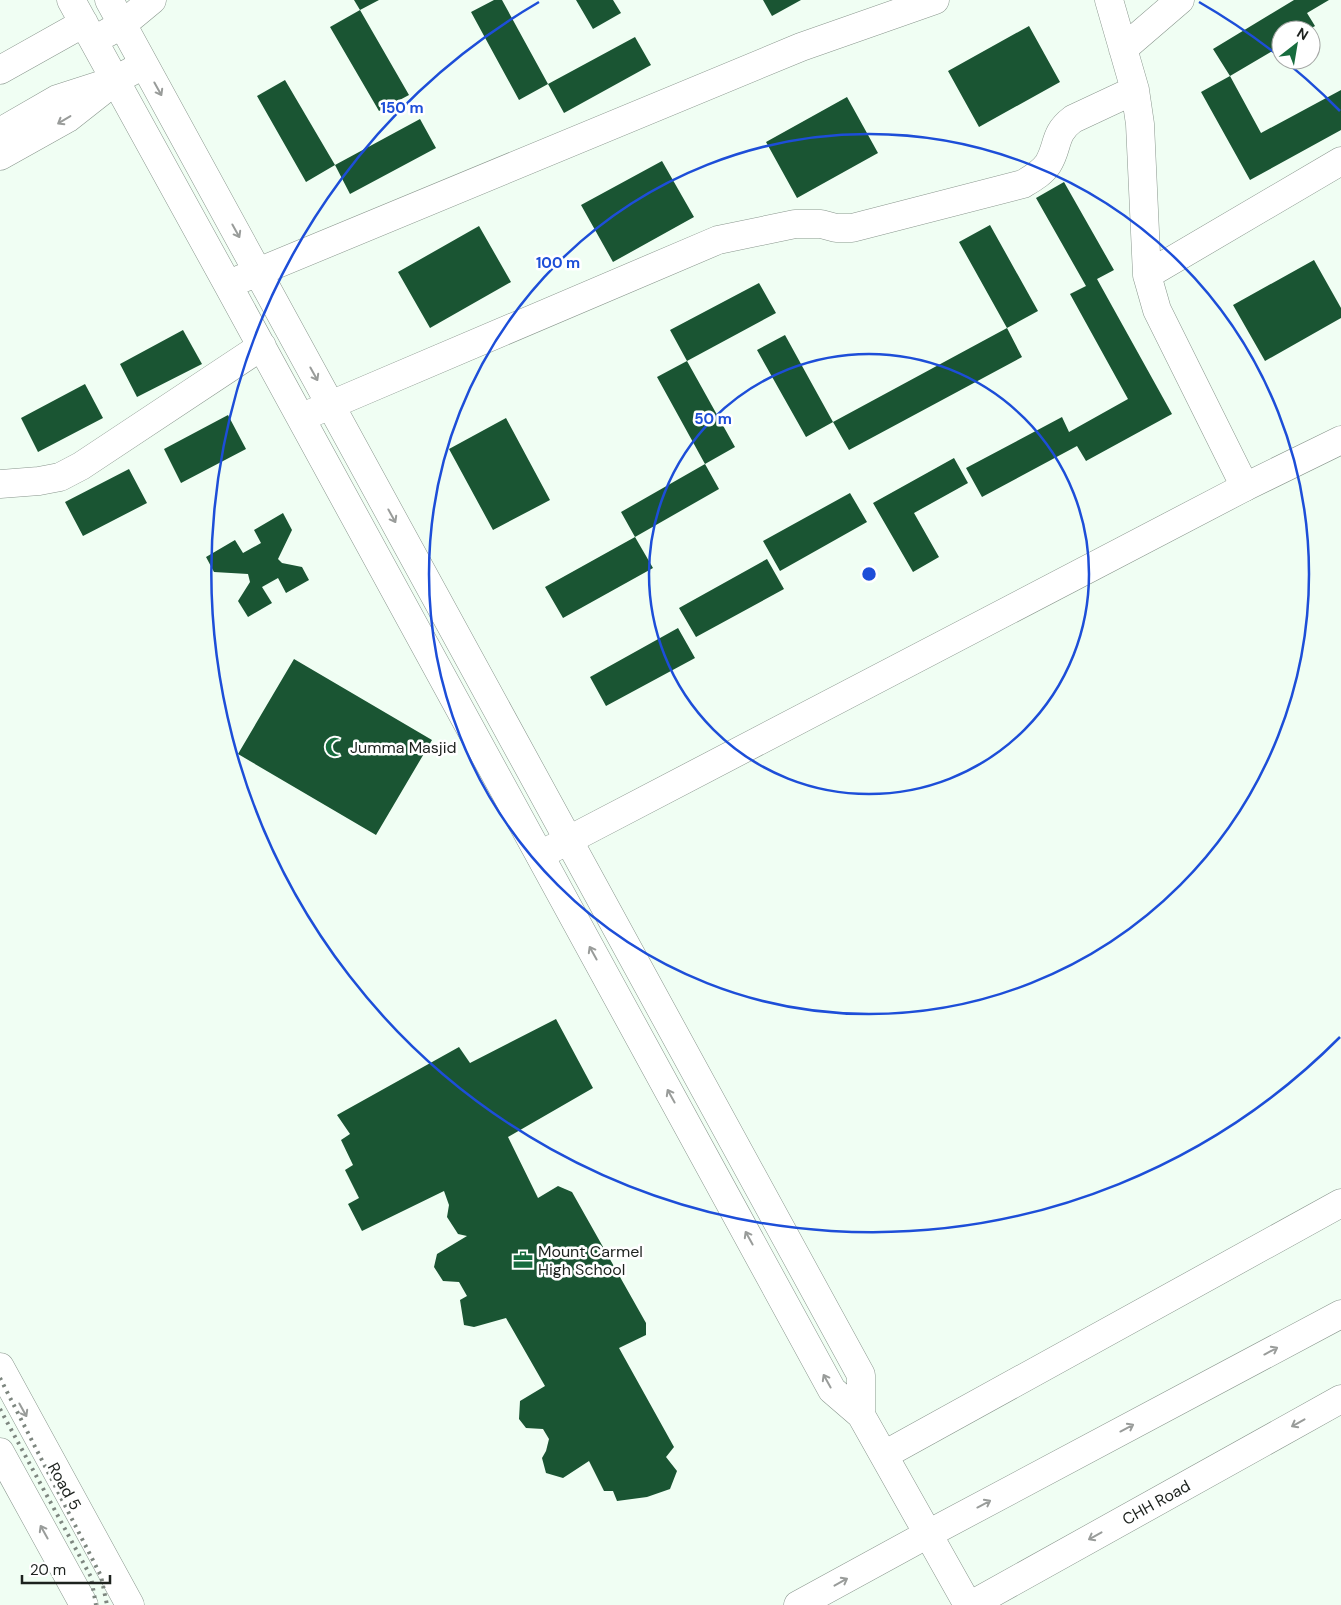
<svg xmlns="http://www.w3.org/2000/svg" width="1341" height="1605" viewBox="0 0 1341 1605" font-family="'DM Sans',sans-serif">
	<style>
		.building { fill: #1a5533 }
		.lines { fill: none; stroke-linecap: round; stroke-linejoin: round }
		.minor-casing { stroke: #89968d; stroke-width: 29 }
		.tertiary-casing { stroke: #89968d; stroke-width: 29 }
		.minor { stroke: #fff; stroke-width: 28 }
		.tertiary { stroke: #fff; stroke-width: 28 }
		.rail { stroke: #7d867f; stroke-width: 4; stroke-dasharray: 2.5 5; stroke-linecap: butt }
		.oneway { stroke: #999c9a }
		.ring { fill: none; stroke: #1d4ed8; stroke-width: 2.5 }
		.labels { text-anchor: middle; stroke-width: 5; stroke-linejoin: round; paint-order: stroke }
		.poi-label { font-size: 16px; fill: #1d221e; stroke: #fff; text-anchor: start }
		.street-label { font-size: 16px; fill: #1d221e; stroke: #fff }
		.centre { fill: #1d4ed8; stroke: #fff; stroke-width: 2.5 }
		.ring-label { font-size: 15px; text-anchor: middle; font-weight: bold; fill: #1d4ed8; stroke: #fff; stroke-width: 5; stroke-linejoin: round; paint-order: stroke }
	</style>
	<rect width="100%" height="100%" fill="#f0fef3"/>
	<!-- building -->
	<path class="building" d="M 354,0 L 379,0 L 360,10 Z
		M 494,0 L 502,0 L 548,84 L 519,100 L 471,12 Z
		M 576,0 L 613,0 L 621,13 L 593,29 Z
		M 763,0 L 801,0 L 772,16 Z
		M 1294,0 L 1329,0 L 1307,13 L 1315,26 L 1308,30 L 1281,30 L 1281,46 L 1230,76 L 1213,49 Z
		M 360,10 L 409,95 L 379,111 L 330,27 Z
		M 1029,26 L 1060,82 L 979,127 L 948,71 Z
		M 635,37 L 651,65 L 564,113 L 548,84 Z
		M 1230,76 L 1261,133 L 1341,90 L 1341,130 L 1250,180 L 1201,92 Z
		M 285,80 L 335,165 L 306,182 L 257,96 Z
		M 847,97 L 878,153 L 797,198 L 766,142 Z
		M 420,119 L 436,148 L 350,194 L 335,165 Z
		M 662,161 L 694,217 L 613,262 L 581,205 Z
		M 1064,182 L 1114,270 L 1097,279 L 1172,414 L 1086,461 L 1077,446 L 982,497 L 966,468 L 1062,417 L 1069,432 L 1128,399 L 1070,294 L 1086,286 L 1036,198 Z
		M 990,225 L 1038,311 L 1007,328 L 959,242 Z
		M 479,226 L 511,282 L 430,328 L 398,272 Z
		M 1314,260 L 1341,308 L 1341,318 L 1265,361 L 1233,305 Z
		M 759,283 L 776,313 L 687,361 L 670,330 Z
		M 1007,328 L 1022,357 L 849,450 L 833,422 Z
		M 183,330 L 202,364 L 137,397 L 120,364 Z
		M 785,335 L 833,422 L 806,437 L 757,350 Z
		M 687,361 L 735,447 L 705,464 L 657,377 Z
		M 85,384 L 103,418 L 38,452 L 21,418 Z
		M 228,415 L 246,449 L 181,483 L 164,449 Z
		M 506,418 L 550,500 L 493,530 L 449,449 Z
		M 954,458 L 968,483 L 914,513 L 939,557 L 913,572 L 873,503 Z
		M 705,464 L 719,489 L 635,537 L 621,512 Z
		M 129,469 L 147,503 L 83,536 L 65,502 Z
		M 850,493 L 867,522 L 780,571 L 763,541 Z
		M 283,513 L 292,530 L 278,559 L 282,563 L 302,567 L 309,580 L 286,593 L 278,578 L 262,587 L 272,603 L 248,617 L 238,601 L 250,582 L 248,574 L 214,572 L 206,557 L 235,540 L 243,553 L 261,543 L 254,530 Z
		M 635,537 L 653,568 L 563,618 L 545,587 Z
		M 767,559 L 784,589 L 696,637 L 679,608 Z
		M 678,628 L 695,658 L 606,706 L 590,677 Z
		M 294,659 L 432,740 L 376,835 L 238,754 Z
		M 556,1019 L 593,1088 L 508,1137 L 538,1198 L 558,1186 L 572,1192 L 646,1323 L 646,1335 L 619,1348 L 674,1447 L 666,1457 L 677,1471 L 670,1489 L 647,1497 L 617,1501 L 613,1491 L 604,1491 L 589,1461 L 563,1478 L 546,1473 L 542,1458 L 546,1451 L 549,1439 L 543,1429 L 526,1428 L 519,1419 L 520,1401 L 545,1386 L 506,1318 L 474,1327 L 464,1325 L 460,1300 L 467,1296 L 459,1282 L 443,1281 L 434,1267 L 437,1254 L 467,1236 L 458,1234 L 447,1217 L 449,1205 L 444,1191 L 362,1231 L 348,1204 L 359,1198 L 345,1170 L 353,1165 L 341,1140 L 350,1134 L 337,1115 L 459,1047 L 470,1063 Z"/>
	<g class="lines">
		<defs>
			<path id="minor" d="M 71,0 L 228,285 L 832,1390 L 861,1415 L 968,1605
				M 109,0 L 861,1375 L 861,1415
				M 1109,0 L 1135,90 L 1140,124 L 1147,275 L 1157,310 L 1245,487
				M 107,33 L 123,24 L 152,0
				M 1123,49 L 1180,0
				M 0,70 L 84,23
				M 0,132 L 57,99 L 116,80 L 132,71
				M 0,156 L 68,118 L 101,92
				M 1147,275 L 1341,161
				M 241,279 L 801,47 L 935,0
				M 314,412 L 718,240 L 795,224 L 821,224 L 836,228 L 852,228 L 1023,184 C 1033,178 1042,173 1048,164 C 1059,146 1053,134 1073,119 L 1135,90
				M 0,484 L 39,481 L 60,477 L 81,466 L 262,346
				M 884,1455 L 1341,1203"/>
			<path id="tertiary" d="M 540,855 L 1245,487 L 1341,440
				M 0,1367 L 130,1605
				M 0,1452 L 84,1605
				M 798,1605 L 928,1534 L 1341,1314
				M 971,1605 L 1341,1399"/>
		</defs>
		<!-- minor casing -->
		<use href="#minor" class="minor-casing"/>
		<!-- tertiary casing -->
		<use href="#tertiary" class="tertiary-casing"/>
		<!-- minor -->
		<use href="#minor" class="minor"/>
		<!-- tertiary -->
		<use href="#tertiary" class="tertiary"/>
		<!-- rail -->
		<path class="rail" d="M 0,1378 L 101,1576 L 107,1605
			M 0,1409 L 91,1577 L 96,1605"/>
	</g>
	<!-- one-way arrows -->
	<defs><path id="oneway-shaft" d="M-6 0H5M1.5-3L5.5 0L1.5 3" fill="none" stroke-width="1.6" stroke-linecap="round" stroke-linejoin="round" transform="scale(1.25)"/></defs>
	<g class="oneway">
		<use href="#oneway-shaft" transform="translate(158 89) rotate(61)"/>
		<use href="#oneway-shaft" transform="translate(64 120) rotate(149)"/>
		<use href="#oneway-shaft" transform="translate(236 231) rotate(61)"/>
		<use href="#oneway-shaft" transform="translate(314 374) rotate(61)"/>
		<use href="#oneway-shaft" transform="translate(392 516) rotate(61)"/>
		<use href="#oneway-shaft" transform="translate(593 953) rotate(-119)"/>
		<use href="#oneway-shaft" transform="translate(671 1096) rotate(-119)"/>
		<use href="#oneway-shaft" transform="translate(749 1238) rotate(-119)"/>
		<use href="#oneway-shaft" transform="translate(1271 1351) rotate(-28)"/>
		<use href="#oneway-shaft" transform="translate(827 1381) rotate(-119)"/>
		<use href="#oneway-shaft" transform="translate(23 1410) rotate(61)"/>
		<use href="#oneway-shaft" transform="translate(1298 1423) rotate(151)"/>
		<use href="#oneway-shaft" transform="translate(1127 1428) rotate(-28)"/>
		<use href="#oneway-shaft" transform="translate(984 1504) rotate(-28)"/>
		<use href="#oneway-shaft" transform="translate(44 1532) rotate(-119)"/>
		<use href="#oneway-shaft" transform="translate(1095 1536) rotate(151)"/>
		<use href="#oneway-shaft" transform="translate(841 1582) rotate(-29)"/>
	</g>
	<!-- distance rings -->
	<g class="ring">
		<circle cx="869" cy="574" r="220"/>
		<circle cx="869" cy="574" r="440"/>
		<path d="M1340 1037A660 660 0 1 1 539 2M1199 2A660 660 0 0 1 1340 111"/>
	</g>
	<!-- icons -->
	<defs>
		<symbol id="mosque-bare" viewBox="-9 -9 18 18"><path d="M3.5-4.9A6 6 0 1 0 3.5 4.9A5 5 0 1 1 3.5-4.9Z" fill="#176c3e" stroke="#fff" stroke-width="2.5" paint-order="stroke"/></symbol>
		<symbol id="office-bare" viewBox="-9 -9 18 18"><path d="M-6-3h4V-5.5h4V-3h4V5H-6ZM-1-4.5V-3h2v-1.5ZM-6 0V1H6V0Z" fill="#176c3e" stroke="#fff" stroke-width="2.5" paint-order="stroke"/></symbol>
	</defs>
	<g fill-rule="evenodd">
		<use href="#mosque-bare" x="321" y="733" width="28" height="28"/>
		<use href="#office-bare" x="509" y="1246" width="28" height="28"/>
	</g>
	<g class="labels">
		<!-- poi labels -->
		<g class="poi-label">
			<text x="350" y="753">Jumma Masjid</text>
			<text x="538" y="1257">Mount Carmel<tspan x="538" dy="18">High School</tspan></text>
		</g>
		<!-- street labels -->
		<g class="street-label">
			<text transform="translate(65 1486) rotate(61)" y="6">Road 5</text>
			<text transform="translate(1156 1502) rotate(-29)" y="6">CHH Road</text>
		</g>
	</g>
	<circle cx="869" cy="574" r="8" class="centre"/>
	<g class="ring-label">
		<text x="402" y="113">150 m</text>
		<text x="558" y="268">100 m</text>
		<text x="713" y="424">50 m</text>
	</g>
	<!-- north arrow -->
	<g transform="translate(1296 45) rotate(31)"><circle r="24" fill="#ffffff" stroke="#a5a7a5"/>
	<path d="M0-4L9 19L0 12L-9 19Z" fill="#176c3e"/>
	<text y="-8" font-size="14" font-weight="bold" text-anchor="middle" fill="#1d221e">N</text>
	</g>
	<!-- scale -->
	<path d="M22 1575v8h88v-8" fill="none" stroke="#1d221e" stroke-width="2.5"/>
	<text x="30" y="1575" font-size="15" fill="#1d221e" stroke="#ffffff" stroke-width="4" paint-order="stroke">20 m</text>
</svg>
